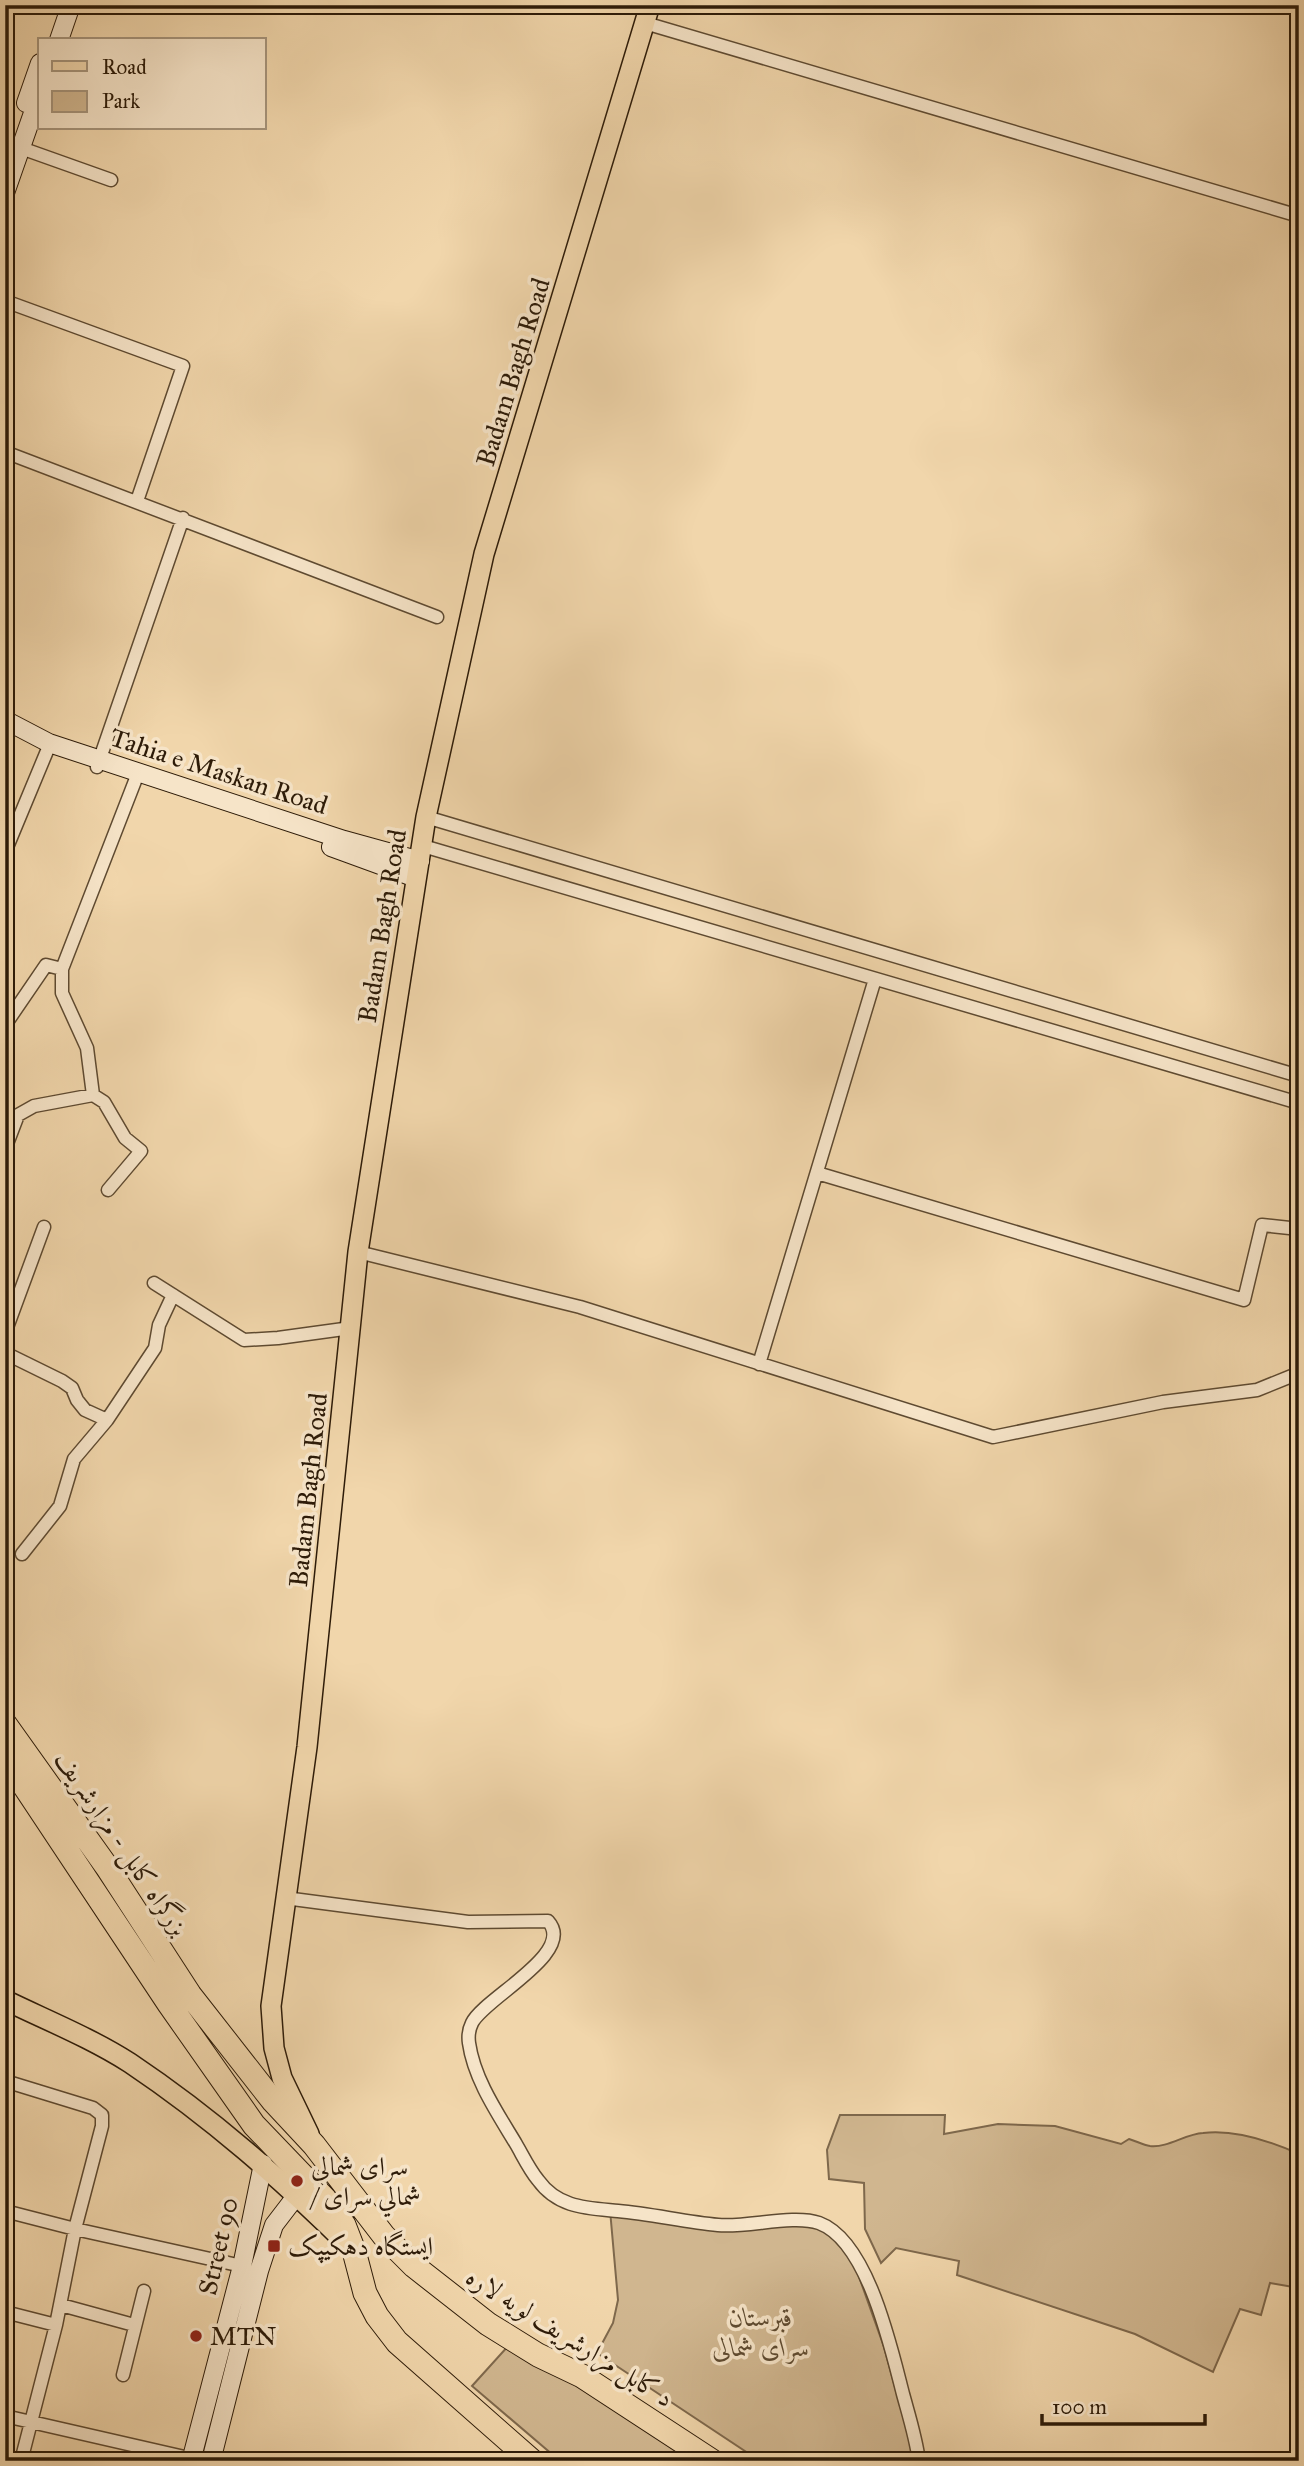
<svg xmlns="http://www.w3.org/2000/svg" width="1304" height="2466" viewBox="0 0 1304 2466" font-family="'IM FELL Great Primer',Amiri,serif">
	<style>
		.green { fill: #d0b68f; stroke: #7e684c; stroke-width: 2 }
		.lines { fill: none; stroke-linecap: round; stroke-linejoin: round }
		.street-casing { stroke: #5e4a31; stroke-width: 15 }
		.secondary-casing { stroke: #2d1b08; stroke-width: 20 }
		.primary-casing { stroke: #2d1b08; stroke-width: 22 }
		.highway-casing { stroke: #2d1b08; stroke-width: 25 }
		.street { stroke: #f6e4c8; stroke-width: 12 }
		.secondary { stroke: #f6e4c8; stroke-width: 18 }
		.primary { stroke: #f1d6ab; stroke-width: 19 }
		.highway { stroke: #f1d6ab; stroke-width: 23 }
		.poi-dot { fill: #8f2418; stroke: #f6e4c8; stroke-width: 2.5 }
		.labels { text-anchor: middle; stroke-width: 7; stroke-linejoin: round; paint-order: stroke }
		.street-label { font-size: 26px; fill: #2d1b08; stroke: #f6e4c8 }
		.poi-label { font-size: 26px; fill: #2d1b08; stroke: #f6e4c8; text-anchor: start }
		.park-label { font-size: 26px; font-style: italic; fill: #5e4a30; stroke: #f6e4c8 }
	</style>
	<rect width="100%" height="100%" fill="#f1d6ab"/>
	<filter id="stains"><feTurbulence type="fractalNoise" baseFrequency=".00286" numOctaves="4"/><feColorMatrix values="0 0 0 0 .2 0 0 0 0 .09 0 0 0 0 .02 0 0 0 .5 -.17"/></filter>
	<radialGradient id="worn" r=".72"><stop offset=".6" stop-color="#630" stop-opacity="0"/><stop offset="1" stop-color="#630" stop-opacity=".3"/></radialGradient>
	<!-- green -->
	<path class="green" d="M 840,2115 L 945,2115 L 944,2134 L 998,2124 L 1055,2126 L 1121,2144 L 1129,2139 C 1136,2141 1143,2145 1150,2146 C 1168,2148 1185,2134 1203,2133 C 1235,2129 1270,2141 1299,2154 L 1299,2288 L 1270,2283 L 1261,2315 L 1240,2309 L 1213,2372 L 1135,2334 L 957,2275 L 959,2261 L 896,2248 L 881,2263 L 865,2229 L 864,2183 L 829,2179 L 827,2150 Z
		M 610,2210 L 734,2224 L 827,2221 L 847,2243 L 884,2347 L 913,2453 L 912,2461 L 760,2461 L 597,2353 L 613,2323 L 618,2300 Z
		M 509,2345 L 681,2449 L 698,2461 L 560,2461 L 472,2386 Z"/>
	<g class="lines">
		<defs>
			<path id="street" d="M 645,23 L 1299,216
				M 21,148 L 111,180
				M 5,301 L 183,366 L 137,501
				M 5,452 L 437,617
				M 97,767 L 183,518
				M 426,817 L 1299,1076
				M 423,846 L 1299,1103
				M 5,852 L 47,751
				M 5,1025 L 46,965 L 62,969
				M 93,1095 L 87,1048 L 62,993 L 62,969 L 135,781
				M 5,1149 L 18,1115 L 34,1106 L 93,1095 L 104,1102 L 125,1138 L 141,1151 L 108,1190
				M 817,1173 L 1244,1300 L 1262,1225 L 1299,1229
				M 358,1252 L 580,1307 L 993,1437 L 1163,1402 L 1257,1390 L 1299,1373
				M 154,1283 L 244,1340 L 278,1338 L 351,1328
				M 5,1333 L 44,1227
				M 5,1353 L 62,1381 L 72,1388 L 77,1400 L 85,1410 L 107,1420
				M 759,1364 L 875,979
				M 22,1554 L 60,1506 L 74,1459 L 107,1420 L 155,1348 L 159,1325 L 173,1295
				M 285,1898 L 468,1922 L 548,1921 C 577,1953 484,1998 472,2023 C 469,2029 468,2036 469,2043 C 474,2079 498,2114 516,2144 C 523,2156 529,2169 538,2180 C 558,2208 587,2208 618,2211 C 652,2214 685,2222 718,2225 C 747,2228 793,2214 819,2223 C 868,2241 891,2348 903,2394 C 909,2416 916,2438 919,2461
				M 5,2081 L 93,2108 L 102,2115 L 102,2126 L 75,2229 L 56,2325 L 21,2461
				M 5,2211 L 75,2229 L 242,2266
				M 61,2305 L 134,2325
				M 5,2312 L 56,2325
				M 123,2375 L 144,2291
				M 5,2416 L 202,2461"/>
			<path id="secondary" d="M 59,40 L 71,5
				M 26,103 L 40,63
				M 5,193 L 40,93
				M 5,720 L 49,743 L 344,840 L 420,861
				M 331,847 L 416,878
				M 191,2461 L 242,2266 L 263,2164
				M 211,2461 L 259,2271 L 274,2225 L 297,2195"/>
			<path id="primary" d="M 5,2000 C 46,2020 91,2038 130,2063 C 212,2118 281,2179 352,2249
				M 309,2134 L 282,2078 L 274,2048 L 271,2006 L 307,1747 L 358,1252 L 426,817 L 484,554 L 650,5"/>
			<path id="highway" d="M 5,1724 L 107,1867 L 190,1995 L 273,2101 L 314,2145 L 384,2236 L 414,2266 L 488,2324 L 538,2355 L 582,2376 L 712,2461
				M 5,1757 L 169,2004 L 254,2125 L 325,2199 L 344,2225 L 354,2251 L 365,2293 L 377,2316 L 397,2342 L 532,2461"/>
		</defs>
		<!-- street casing -->
		<use href="#street" class="street-casing"/>
		<!-- secondary casing -->
		<use href="#secondary" class="secondary-casing"/>
		<!-- primary casing -->
		<use href="#primary" class="primary-casing"/>
		<!-- highway casing -->
		<use href="#highway" class="highway-casing"/>
		<!-- street -->
		<use href="#street" class="street"/>
		<!-- secondary -->
		<use href="#secondary" class="secondary"/>
		<!-- primary -->
		<use href="#primary" class="primary"/>
		<!-- highway -->
		<use href="#highway" class="highway"/>
	</g>
	<!-- markers -->
	<g class="poi-dot">
		<circle cx="297" cy="2181" r="7"/>
		<rect x="267" y="2239" width="14" height="14" rx="3.5"/>
		<circle cx="196" cy="2336" r="7"/>
	</g>
	<g class="labels">
		<!-- street labels -->
		<g class="street-label">
			<text transform="translate(513 372) rotate(-73)" y="9">Badam Bagh Road</text>
			<text transform="translate(219 771) rotate(18)" y="9">Tahia e Maskan Road</text>
			<text transform="translate(382 926) rotate(-81)" y="9">Badam Bagh Road</text>
			<text transform="translate(308 1490) rotate(-84)" y="9">Badam Bagh Road</text>
			<text transform="translate(122 1843) rotate(56)" y="9">بزرگراه کابل - مزارشریف</text>
			<text transform="translate(218 2246) rotate(-77)" y="9">Street 90</text>
			<text transform="translate(570 2337) rotate(32)" y="9">د کابل مزارشریف لویه لاره</text>
		</g>
		<!-- poi labels -->
		<g class="poi-label">
			<text x="311" y="2175">سرای شمالي<tspan x="311" dy="30">/ شمالي سرای</tspan></text>
			<text x="288" y="2255">ایستگاه دهکیپک</text>
			<text x="210" y="2345">MTN</text>
		</g>
		<!-- park labels -->
		<g class="park-label">
			<text x="761" y="2326">قبرستان<tspan x="761" dy="30">سرای شمالی</tspan></text>
		</g>
	</g>
	<!-- margin -->
	<rect width="1304" height="2466" fill="none" stroke="#f1d6ab" stroke-width="28"/>
	<rect x="7" y="7" width="1290" height="2452" fill="none" stroke="#2d1b08" stroke-width="3.5"/>
	<rect x="14" y="14" width="1276" height="2438" fill="none" stroke="#2d1b08" stroke-width="2"/>
	<!-- legend -->
	<rect x="38" y="38" width="228" height="91" fill="#f6e4c8" stroke="#a6947b" stroke-width="2"/>
	<rect x="52" y="61" width="35" height="10" fill="#f1d6ab" stroke="#a6947b" stroke-width="2"/>
	<text x="102" y="74" font-size="21" fill="#2d1b08">Road</text>
	<rect x="52" y="91" width="35" height="21" fill="#d0b68f" stroke="#a6947b" stroke-width="2"/>
	<text x="102" y="108" font-size="21" fill="#2d1b08">Park</text>
	<!-- scale -->
	<path d="M1042 2414v10h163v-10" fill="none" stroke="#2d1b08" stroke-width="3.5"/>
	<text x="1052" y="2414" font-size="21" fill="#2d1b08" stroke="#f6e4c8" stroke-width="5" paint-order="stroke">100 m</text>
	<rect width="100%" height="100%" filter="url(#stains)"/>
	<rect width="100%" height="100%" fill="url(#worn)"/>
</svg>
